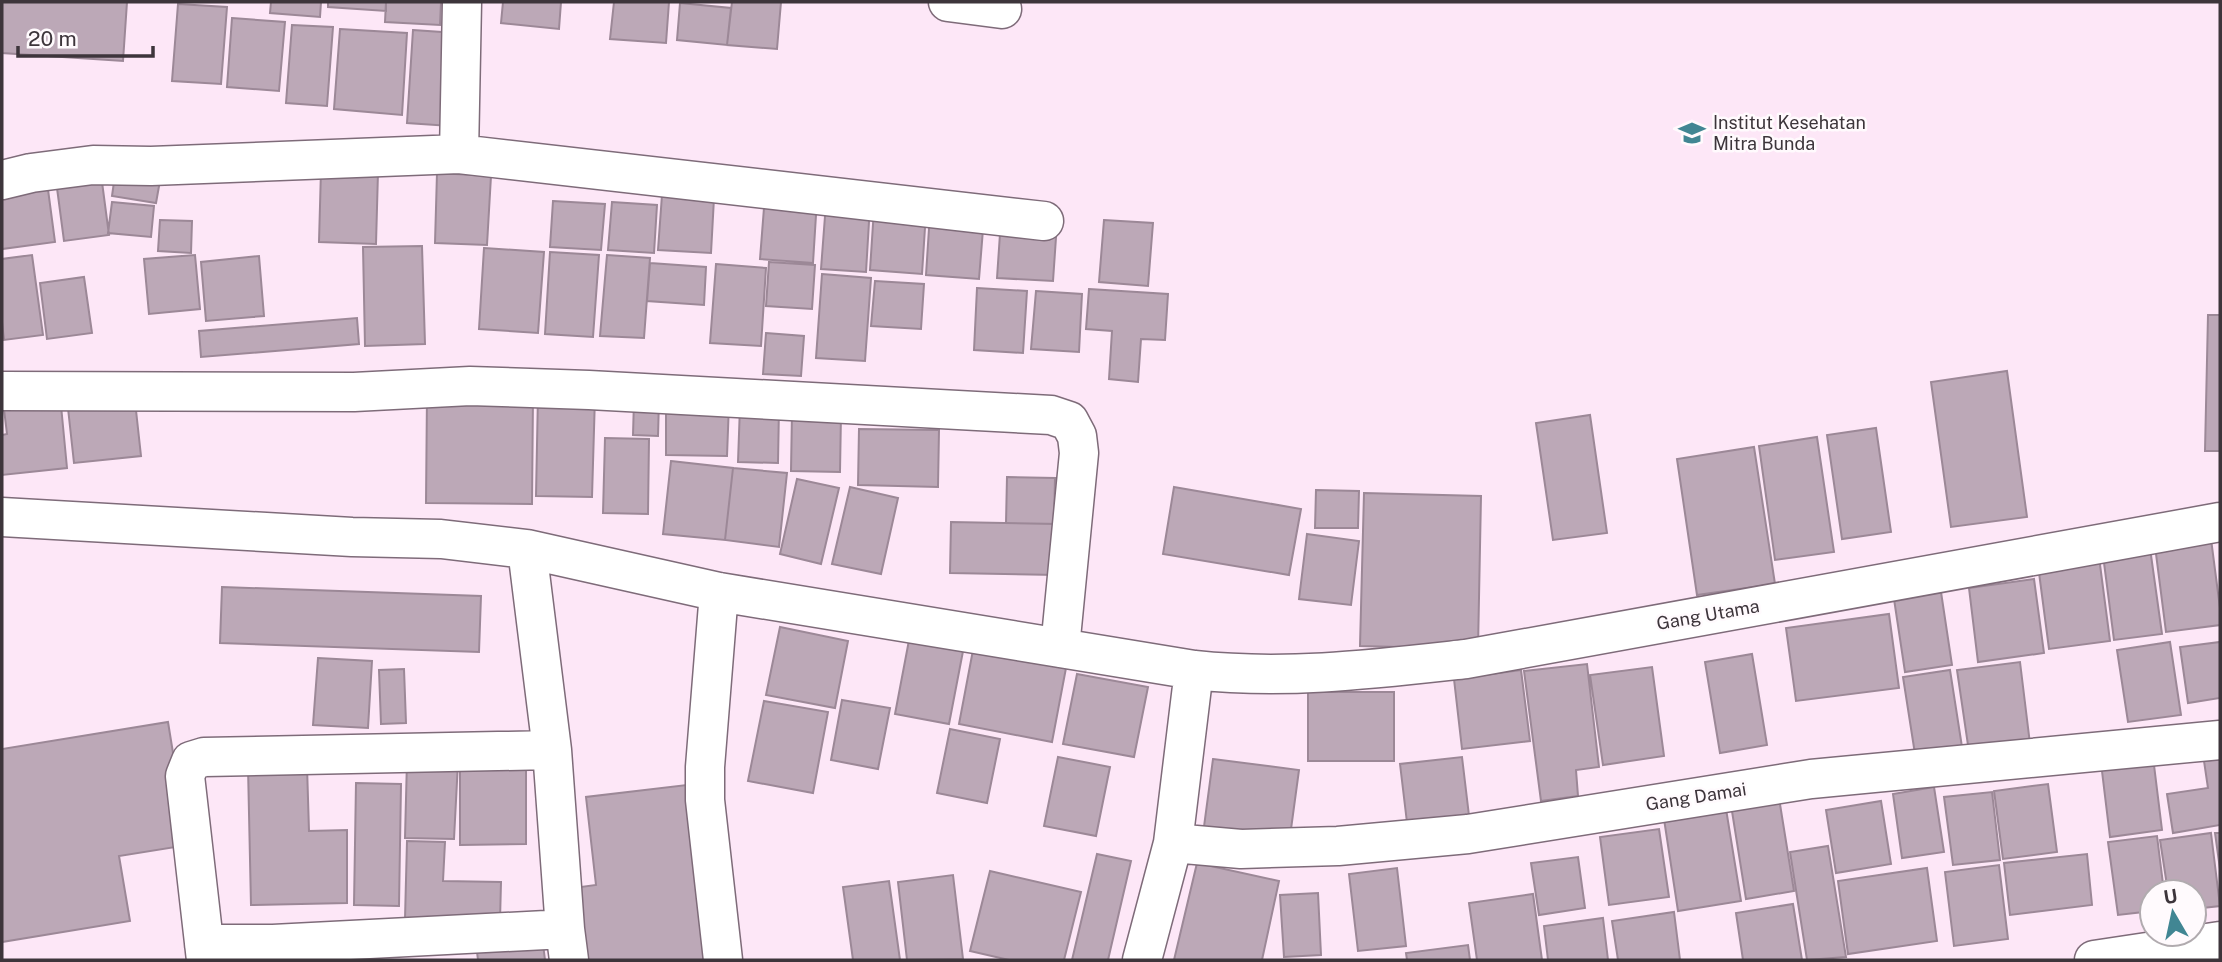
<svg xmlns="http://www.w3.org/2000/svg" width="2222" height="962" viewBox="0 0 2222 962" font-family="'Public Sans',sans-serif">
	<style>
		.building { fill: #bca8b7; stroke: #9c8897; stroke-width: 2 }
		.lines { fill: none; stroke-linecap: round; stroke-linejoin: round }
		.minor-casing { stroke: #7e6b79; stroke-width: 41 }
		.minor { stroke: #fff; stroke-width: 38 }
		.labels { text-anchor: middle; stroke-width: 5; stroke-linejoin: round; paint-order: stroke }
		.poi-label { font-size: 18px; fill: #3d353b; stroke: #fffafd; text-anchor: start }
		.street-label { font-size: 18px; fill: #3d353b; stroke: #fffafd }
	</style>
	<rect width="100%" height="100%" fill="#fde7f7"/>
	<!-- building -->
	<path class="building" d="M 2,2 L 127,2 L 123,61 L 2,53 Z
		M 271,2 L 321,2 L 320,17 L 270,13 Z
		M 328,2 L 386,2 L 386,11 L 328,7 Z
		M 386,2 L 441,2 L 440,25 L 385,22 Z
		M 503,2 L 561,2 L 559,29 L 501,23 Z
		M 614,2 L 669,2 L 666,43 L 610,39 Z
		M 732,2 L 781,2 L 777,49 L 727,45 Z
		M 680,3 L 731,8 L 727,45 L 677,40 Z
		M 178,4 L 227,7 L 221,84 L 172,81 Z
		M 232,18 L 285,22 L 279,91 L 227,87 Z
		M 292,25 L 333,27 L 327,106 L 286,103 Z
		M 340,29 L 407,33 L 402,115 L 334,109 Z
		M 413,30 L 456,33 L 450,126 L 407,123 Z
		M 116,168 L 161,175 L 156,203 L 112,196 Z
		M 321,170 L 378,172 L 376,244 L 319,242 Z
		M 437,173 L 491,176 L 487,245 L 435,243 Z
		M 47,182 L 55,242 L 2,249 L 2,188 Z
		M 102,182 L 109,235 L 64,241 L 57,188 Z
		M 662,195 L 714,198 L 711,253 L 658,250 Z
		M 765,195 L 817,199 L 813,263 L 760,259 Z
		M 553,201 L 605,204 L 601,250 L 550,247 Z
		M 112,202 L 154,206 L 151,237 L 108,233 Z
		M 612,202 L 657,205 L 654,253 L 608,250 Z
		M 826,203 L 870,205 L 866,272 L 821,269 Z
		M 874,209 L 926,212 L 922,274 L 870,270 Z
		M 930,213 L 984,217 L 979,279 L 926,275 Z
		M 1001,219 L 1057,223 L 1053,281 L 997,278 Z
		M 160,220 L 192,221 L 191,253 L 158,251 Z
		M 1104,220 L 1153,223 L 1148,286 L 1099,282 Z
		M 422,246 L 425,344 L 365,346 L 363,247 Z
		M 484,248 L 544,252 L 538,333 L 479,329 Z
		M 550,252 L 599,255 L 593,337 L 545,334 Z
		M 32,255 L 43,335 L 4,340 L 2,322 L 2,259 Z
		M 195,255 L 200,309 L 149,314 L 144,259 Z
		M 607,255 L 650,258 L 644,338 L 600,336 Z
		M 259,256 L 264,316 L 206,321 L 201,262 Z
		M 769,262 L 815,265 L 812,309 L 766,306 Z
		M 650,263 L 706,267 L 704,305 L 647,301 Z
		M 716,264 L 766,268 L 761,346 L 710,343 Z
		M 822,274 L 871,278 L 865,361 L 816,358 Z
		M 84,277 L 92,333 L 47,339 L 40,283 Z
		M 875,281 L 924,284 L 921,329 L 871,326 Z
		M 977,288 L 1027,291 L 1023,353 L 974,350 Z
		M 1089,289 L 1168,294 L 1165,340 L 1141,339 L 1138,382 L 1109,379 L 1112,331 L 1086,329 Z
		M 1036,291 L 1082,294 L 1079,352 L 1031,349 Z
		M 2208,315 L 2220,315 L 2220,451 L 2205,451 Z
		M 357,318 L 359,344 L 201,357 L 199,331 Z
		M 766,333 L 804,336 L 801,376 L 763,374 Z
		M 2007,371 L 2027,517 L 1951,527 L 1931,382 Z
		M 134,392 L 141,456 L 74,463 L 67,399 Z
		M 538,394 L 595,396 L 592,497 L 536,496 Z
		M 60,395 L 67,468 L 2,475 L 2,435 L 7,434 L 3,401 Z
		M 427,395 L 533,396 L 532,504 L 426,503 Z
		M 634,400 L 659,400 L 658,436 L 633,435 Z
		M 666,402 L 729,403 L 727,456 L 666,455 Z
		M 740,406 L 779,407 L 778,463 L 738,462 Z
		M 792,413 L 841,414 L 840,472 L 791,471 Z
		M 1590,415 L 1607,533 L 1553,540 L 1536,423 Z
		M 1876,428 L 1891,532 L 1842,539 L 1827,435 Z
		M 859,429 L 939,430 L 938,487 L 858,485 Z
		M 1817,437 L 1834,552 L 1775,560 L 1759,446 Z
		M 605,438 L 649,439 L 648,514 L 603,513 Z
		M 1754,447 L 1775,584 L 1697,595 L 1677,459 Z
		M 671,461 L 733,468 L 725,540 L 663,534 Z
		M 733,468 L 787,473 L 779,547 L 725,540 Z
		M 1007,477 L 1055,478 L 1054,524 L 1006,523 Z
		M 797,479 L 839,488 L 821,564 L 780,554 Z
		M 850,487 L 898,498 L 881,574 L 832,564 Z
		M 1174,487 L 1301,509 L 1289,575 L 1163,554 Z
		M 1316,490 L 1359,491 L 1358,528 L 1315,528 Z
		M 1364,493 L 1481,496 L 1478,649 L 1360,646 Z
		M 951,522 L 1059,524 L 1057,575 L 950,573 Z
		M 1307,534 L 1359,541 L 1351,605 L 1299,599 Z
		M 2211,539 L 2220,608 L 2220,625 L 2166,632 L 2155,546 Z
		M 2150,548 L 2162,634 L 2114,640 L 2103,555 Z
		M 2099,557 L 2110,641 L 2049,649 L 2038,565 Z
		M 2034,579 L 2044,653 L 1978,662 L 1969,588 Z
		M 222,587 L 481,596 L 479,652 L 220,643 Z
		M 1941,592 L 1952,665 L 1905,672 L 1894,599 Z
		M 1889,614 L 1899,688 L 1796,701 L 1786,628 Z
		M 780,627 L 848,641 L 835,708 L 766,695 Z
		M 910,635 L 964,646 L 949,724 L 895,714 Z
		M 2170,642 L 2181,715 L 2128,722 L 2117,650 Z
		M 2220,642 L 2220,698 L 2188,703 L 2180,647 Z
		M 973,650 L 1066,668 L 1052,742 L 959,724 Z
		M 1752,654 L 1767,745 L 1720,753 L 1705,662 Z
		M 318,658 L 372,661 L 368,728 L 313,725 Z
		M 2020,662 L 2030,744 L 1969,752 L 1957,670 Z
		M 1587,664 L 1599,767 L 1576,770 L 1578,796 L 1541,801 L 1524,671 Z
		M 1652,667 L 1664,756 L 1603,765 L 1590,675 Z
		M 404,669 L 406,723 L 381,724 L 379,670 Z
		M 1521,670 L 1530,741 L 1462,749 L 1454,679 Z
		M 1950,670 L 1962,747 L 1915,754 L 1903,677 Z
		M 1077,674 L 1148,687 L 1134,757 L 1063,744 Z
		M 1308,692 L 1394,692 L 1394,761 L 1308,761 Z
		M 842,700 L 890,708 L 878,769 L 831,760 Z
		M 764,701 L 828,712 L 813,793 L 748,781 Z
		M 168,722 L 188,845 L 119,856 L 130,921 L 2,942 L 2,749 Z
		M 950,729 L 1000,739 L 987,803 L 937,793 Z
		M 1058,757 L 1110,767 L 1096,836 L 1044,826 Z
		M 1462,757 L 1470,824 L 1408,831 L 1400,764 Z
		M 2153,757 L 2162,830 L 2110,837 L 2101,763 Z
		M 1213,759 L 1299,770 L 1289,844 L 1203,834 Z
		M 2220,759 L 2220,825 L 2173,833 L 2167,794 L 2208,788 L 2204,761 Z
		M 407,760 L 458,762 L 454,839 L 405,838 Z
		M 307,766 L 309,831 L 347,830 L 347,903 L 251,905 L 248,767 Z
		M 460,768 L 526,768 L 526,844 L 460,845 Z
		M 356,783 L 401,784 L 399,906 L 354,905 Z
		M 695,784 L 715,960 L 582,960 L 573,888 L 596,885 L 586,797 Z
		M 2048,784 L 2057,852 L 2003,859 L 1994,791 Z
		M 1934,787 L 1944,852 L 1902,858 L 1893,794 Z
		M 1992,792 L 2000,860 L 1953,865 L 1944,797 Z
		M 1779,798 L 1794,891 L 1746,899 L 1731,805 Z
		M 1881,801 L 1891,864 L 1836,873 L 1826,810 Z
		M 1726,809 L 1741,901 L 1678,911 L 1664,819 Z
		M 1659,829 L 1669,897 L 1609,905 L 1600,837 Z
		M 2211,833 L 2220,906 L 2194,909 L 2194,892 L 2168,892 L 2160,840 Z
		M 2215,833 L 2220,833 L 2220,869 Z
		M 2157,836 L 2164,892 L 2152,892 L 2152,911 L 2118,915 L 2108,842 Z
		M 407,841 L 445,842 L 443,881 L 501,882 L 500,921 L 405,919 Z
		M 1828,846 L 1846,957 L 1807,960 L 1790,852 Z
		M 1097,854 L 1131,861 L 1108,960 L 1072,960 Z
		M 2087,854 L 2092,905 L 2010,915 L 2004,863 Z
		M 1578,857 L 1585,908 L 1539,915 L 1531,863 Z
		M 1197,863 L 1279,881 L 1262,960 L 1174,960 Z
		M 1999,865 L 2008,939 L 1954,946 L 1945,872 Z
		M 1397,868 L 1406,946 L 1358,951 L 1349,874 Z
		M 1927,868 L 1937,941 L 1848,954 L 1838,881 Z
		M 990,871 L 1081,892 L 1064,960 L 1009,960 L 970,951 Z
		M 953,875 L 963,959 L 907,960 L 898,882 Z
		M 889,881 L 900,960 L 853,960 L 843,887 Z
		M 1318,893 L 1321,955 L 1284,957 L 1280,895 Z
		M 1533,894 L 1542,960 L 1477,960 L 1469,903 Z
		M 1793,904 L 1802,960 L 1743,960 L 1736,913 Z
		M 1674,912 L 1680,960 L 1618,960 L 1612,921 Z
		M 1603,918 L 1608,960 L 1548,960 L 1544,926 Z
		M 543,944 L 545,960 L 478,960 L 477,952 Z
		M 1468,945 L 1470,960 L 1407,960 L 1406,953 Z"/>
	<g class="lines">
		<defs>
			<path id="minor" d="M 948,2 L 1002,9
				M 459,154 L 462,2
				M 2,180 L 31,173 L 93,165 L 151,166 L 459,154 L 1044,221
				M 2,391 L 354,392 L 470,386 L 589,390 L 1051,415 L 1069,421 L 1077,436 L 1079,453 L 1060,648
				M 2,517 L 352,537 L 441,539 L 527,549 L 719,592 L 1194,670 C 1286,680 1375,669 1466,659 L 2220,522
				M 527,549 L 552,750 L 565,929 L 569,960
				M 719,592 L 705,767 L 705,800 L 723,960
				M 1173,843 L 1241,849 L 1338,846 L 1468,834 L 1811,779 L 2220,740
				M 204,944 L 273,944 L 565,929
				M 206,960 L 185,776 L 191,761 L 204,757 L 552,750
				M 1142,960 L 1173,843 L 1194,670
				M 2094,960 L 2220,941"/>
		</defs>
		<!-- minor casing -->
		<use href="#minor" class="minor-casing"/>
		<!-- minor -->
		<use href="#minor" class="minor"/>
	</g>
	<!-- icons -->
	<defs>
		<symbol id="university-bare" viewBox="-9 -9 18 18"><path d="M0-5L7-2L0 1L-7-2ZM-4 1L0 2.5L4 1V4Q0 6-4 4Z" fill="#418693" stroke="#fffafd" stroke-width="2.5" paint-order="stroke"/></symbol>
	</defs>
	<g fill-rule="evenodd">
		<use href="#university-bare" x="1673" y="114" width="38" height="38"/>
	</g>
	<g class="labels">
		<!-- poi labels -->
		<g class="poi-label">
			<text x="1713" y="129">Institut Kesehatan<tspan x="1713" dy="21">Mitra Bunda</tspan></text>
		</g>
		<!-- street labels -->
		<g class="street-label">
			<text transform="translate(1708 615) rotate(-10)" y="6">Gang Utama</text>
			<text transform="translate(1696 797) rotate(-9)" y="6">Gang Damai</text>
		</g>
	</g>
	<!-- border -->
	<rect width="2222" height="962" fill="none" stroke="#3d353b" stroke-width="7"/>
	<!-- north arrow -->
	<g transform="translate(2173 913) rotate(351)"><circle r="33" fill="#fffafd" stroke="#b1abaf" stroke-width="2"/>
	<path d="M0-5L12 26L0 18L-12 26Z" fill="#418693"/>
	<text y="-10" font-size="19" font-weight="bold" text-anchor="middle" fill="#3d353b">U</text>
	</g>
	<!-- scale -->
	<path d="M18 46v10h135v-10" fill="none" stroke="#3d353b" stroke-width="3.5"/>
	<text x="28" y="46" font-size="21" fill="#3d353b" stroke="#fffafd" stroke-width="5" paint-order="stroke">20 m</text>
</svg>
